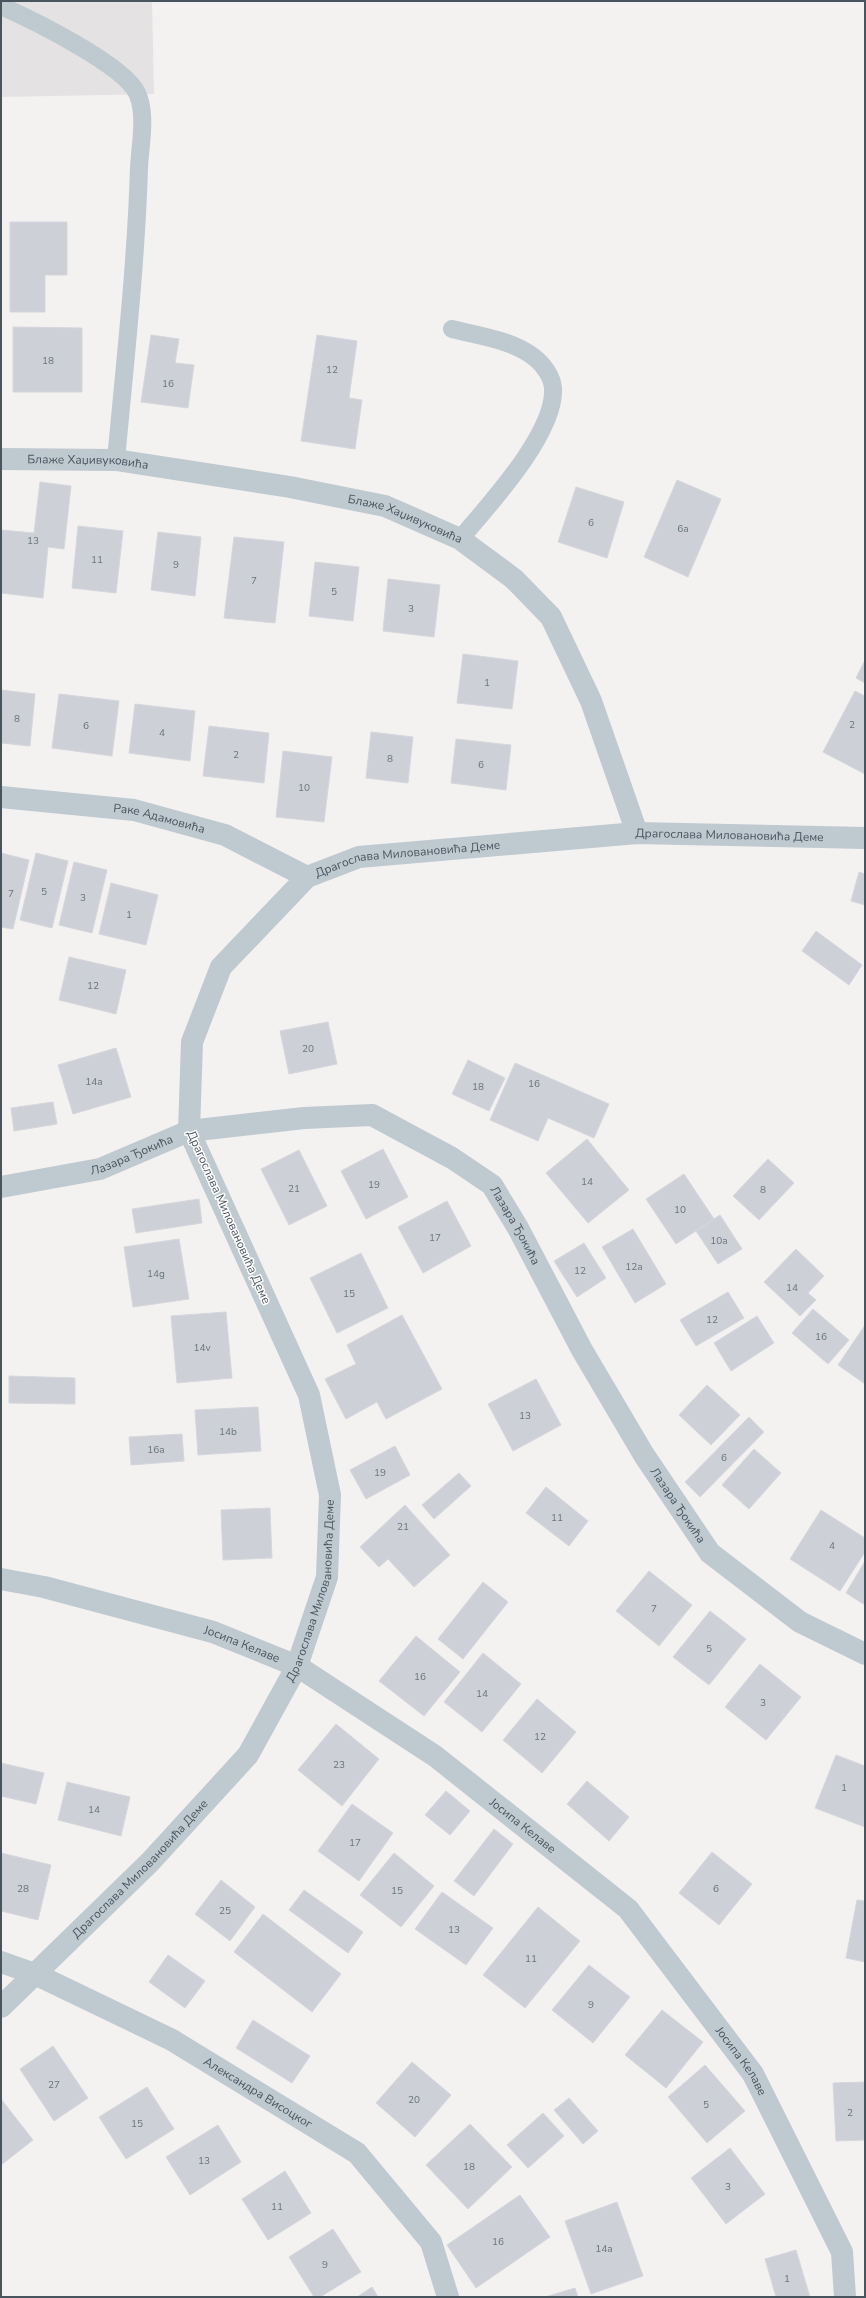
<svg xmlns="http://www.w3.org/2000/svg" width="866" height="2298" viewBox="0 0 866 2298" font-family="'Nunito Sans',sans-serif">
	<style>
		.education { fill: #e5e2e3 }
		.building { fill: #cdd0d6; stroke: #d5d7dd }
		.lines { fill: none; stroke-linecap: round; stroke-linejoin: round }
		.service { stroke: #bfc9d0; stroke-width: 18 }
		.minor { stroke: #bfc9d0; stroke-width: 22 }
		.labels { text-anchor: middle; stroke-width: 3; stroke-linejoin: round; paint-order: stroke }
		.number-label { font-size: 10px; fill: #69747d }
		.street-label { font-size: 12px; fill: #48555f; stroke: #fff }
	</style>
	<rect width="100%" height="100%" fill="#f4f1f1"/>
	<!-- education -->
	<path class="education" d="M 1,1 L 152,1 L 154,94 L 1,97 Z"/>
	<!-- building -->
	<path class="building" d="M 10,222 L 67,222 L 67,275 L 45,275 L 45,312 L 10,312 Z
		M 13,327 L 82,328 L 82,392 L 13,392 Z
		M 151,335 L 179,339 L 175,363 L 194,365 L 188,408 L 141,402 Z
		M 317,335 L 357,341 L 349,398 L 362,400 L 355,449 L 301,441 Z
		M 677,480 L 721,499 L 688,577 L 644,557 Z
		M 40,482 L 71,486 L 64,549 L 48,547 L 43,598 L 1,593 L 1,530 L 34,533 Z
		M 576,487 L 624,502 L 607,558 L 558,542 Z
		M 78,526 L 123,531 L 116,593 L 72,588 Z
		M 158,532 L 201,537 L 195,596 L 151,590 Z
		M 234,537 L 284,542 L 275,623 L 224,618 Z
		M 315,562 L 359,567 L 353,621 L 309,616 Z
		M 388,579 L 440,585 L 434,637 L 383,631 Z
		M 463,654 L 518,661 L 512,709 L 457,703 Z
		M 865,660 L 865,683 L 856,678 Z
		M 1,690 L 35,694 L 30,746 L 1,743 Z
		M 855,691 L 865,696 L 865,774 L 823,752 Z
		M 59,694 L 119,701 L 112,756 L 52,748 Z
		M 135,704 L 195,711 L 190,761 L 129,753 Z
		M 209,726 L 269,733 L 264,783 L 203,776 Z
		M 371,732 L 413,737 L 408,783 L 366,778 Z
		M 456,739 L 511,745 L 506,790 L 451,783 Z
		M 283,751 L 332,757 L 324,822 L 276,817 Z
		M 1,853 L 29,860 L 13,929 L 1,927 Z
		M 36,853 L 68,861 L 52,928 L 20,920 Z
		M 74,862 L 107,870 L 92,933 L 59,925 Z
		M 859,872 L 865,874 L 865,905 L 851,901 Z
		M 111,883 L 158,895 L 146,945 L 99,934 Z
		M 816,931 L 862,965 L 849,985 L 802,951 Z
		M 69,957 L 126,970 L 116,1014 L 59,1000 Z
		M 328,1022 L 337,1064 L 289,1074 L 280,1031 Z
		M 116,1048 L 131,1097 L 73,1114 L 58,1065 Z
		M 468,1060 L 505,1078 L 489,1111 L 452,1094 Z
		M 515,1063 L 609,1104 L 594,1138 L 548,1118 L 538,1141 L 490,1120 Z
		M 53,1102 L 57,1124 L 14,1131 L 11,1108 Z
		M 587,1139 L 629,1190 L 588,1223 L 546,1173 Z
		M 383,1149 L 408,1197 L 366,1219 L 341,1171 Z
		M 299,1150 L 327,1206 L 289,1225 L 261,1169 Z
		M 768,1159 L 794,1183 L 759,1220 L 733,1196 Z
		M 684,1174 L 714,1219 L 676,1244 L 646,1199 Z
		M 199,1199 L 202,1223 L 136,1233 L 132,1209 Z
		M 447,1201 L 471,1246 L 423,1273 L 398,1227 Z
		M 720,1215 L 742,1249 L 718,1264 L 696,1231 Z
		M 633,1229 L 666,1284 L 635,1303 L 602,1247 Z
		M 179,1239 L 189,1299 L 133,1307 L 124,1247 Z
		M 584,1243 L 606,1278 L 577,1297 L 554,1261 Z
		M 796,1249 L 824,1276 L 808,1293 L 816,1300 L 800,1316 L 764,1282 Z
		M 361,1253 L 388,1308 L 337,1333 L 310,1278 Z
		M 728,1292 L 744,1318 L 696,1346 L 680,1320 Z
		M 813,1309 L 849,1340 L 828,1364 L 792,1333 Z
		M 226,1312 L 232,1378 L 177,1383 L 171,1316 Z
		M 402,1315 L 442,1389 L 386,1419 L 377,1402 L 346,1419 L 325,1379 L 356,1364 L 347,1345 Z
		M 757,1316 L 774,1343 L 731,1371 L 714,1343 Z
		M 865,1325 L 865,1384 L 838,1365 Z
		M 9,1376 L 75,1378 L 75,1404 L 9,1403 Z
		M 536,1379 L 561,1425 L 513,1451 L 488,1404 Z
		M 707,1385 L 740,1415 L 711,1445 L 679,1415 Z
		M 258,1407 L 261,1451 L 198,1455 L 195,1410 Z
		M 749,1417 L 764,1432 L 700,1497 L 685,1482 Z
		M 182,1434 L 184,1461 L 131,1465 L 129,1437 Z
		M 395,1446 L 410,1475 L 366,1499 L 350,1470 Z
		M 754,1449 L 781,1473 L 749,1509 L 722,1485 Z
		M 459,1473 L 471,1486 L 434,1519 L 422,1505 Z
		M 546,1487 L 588,1521 L 569,1546 L 526,1513 Z
		M 405,1505 L 450,1555 L 414,1587 L 388,1559 L 379,1567 L 360,1547 Z
		M 270,1508 L 272,1558 L 223,1560 L 221,1510 Z
		M 821,1510 L 865,1538 L 865,1552 L 840,1591 L 790,1559 Z
		M 865,1561 L 865,1605 L 846,1593 Z
		M 649,1571 L 692,1605 L 659,1646 L 616,1611 Z
		M 483,1582 L 508,1602 L 463,1659 L 438,1639 Z
		M 710,1611 L 746,1639 L 709,1685 L 673,1657 Z
		M 416,1636 L 460,1672 L 424,1716 L 379,1681 Z
		M 483,1653 L 521,1684 L 482,1732 L 444,1702 Z
		M 760,1664 L 801,1697 L 766,1740 L 725,1707 Z
		M 537,1699 L 576,1732 L 542,1773 L 503,1740 Z
		M 336,1724 L 379,1759 L 342,1806 L 298,1770 Z
		M 836,1755 L 865,1766 L 865,1827 L 815,1808 Z
		M 1,1763 L 44,1773 L 36,1804 L 1,1796 Z
		M 587,1781 L 629,1817 L 609,1841 L 567,1804 Z
		M 67,1782 L 130,1797 L 121,1836 L 58,1820 Z
		M 446,1791 L 470,1811 L 450,1835 L 425,1815 Z
		M 352,1804 L 393,1833 L 359,1881 L 318,1851 Z
		M 494,1829 L 513,1844 L 474,1896 L 454,1881 Z
		M 712,1852 L 752,1884 L 719,1925 L 679,1893 Z
		M 1,1853 L 51,1865 L 38,1920 L 1,1911 Z
		M 394,1853 L 434,1886 L 401,1927 L 360,1895 Z
		M 221,1880 L 255,1907 L 230,1941 L 195,1914 Z
		M 304,1890 L 363,1932 L 348,1953 L 289,1910 Z
		M 442,1892 L 493,1928 L 466,1965 L 415,1929 Z
		M 857,1900 L 865,1901 L 865,1962 L 846,1958 Z
		M 538,1907 L 580,1941 L 525,2008 L 483,1975 Z
		M 263,1914 L 341,1974 L 312,2012 L 234,1952 Z
		M 168,1955 L 205,1981 L 185,2008 L 149,1982 Z
		M 589,1965 L 630,1997 L 593,2043 L 552,2010 Z
		M 662,2010 L 703,2042 L 666,2088 L 625,2055 Z
		M 253,2020 L 310,2056 L 292,2083 L 236,2048 Z
		M 53,2046 L 88,2098 L 54,2121 L 20,2069 Z
		M 412,2062 L 451,2095 L 415,2137 L 376,2103 Z
		M 705,2065 L 745,2111 L 707,2143 L 668,2097 Z
		M 865,2082 L 865,2140 L 836,2141 L 833,2083 Z
		M 147,2087 L 174,2129 L 126,2159 L 99,2117 Z
		M 569,2098 L 598,2131 L 583,2144 L 554,2110 Z
		M 1,2099 L 33,2140 L 1,2165 Z
		M 543,2113 L 564,2136 L 528,2168 L 507,2145 Z
		M 470,2124 L 512,2167 L 468,2209 L 426,2165 Z
		M 218,2125 L 241,2162 L 190,2195 L 166,2157 Z
		M 730,2148 L 765,2194 L 726,2224 L 691,2178 Z
		M 285,2171 L 311,2213 L 268,2240 L 242,2199 Z
		M 520,2195 L 550,2237 L 476,2288 L 447,2245 Z
		M 617,2202 L 643,2276 L 591,2294 L 565,2221 Z
		M 333,2229 L 361,2272 L 320,2297 L 314,2297 L 289,2257 Z
		M 796,2250 L 810,2297 L 776,2297 L 765,2259 Z
		M 372,2287 L 378,2297 L 357,2297 Z
		M 575,2288 L 578,2297 L 545,2297 Z"/>
	<g class="lines">
		<!-- service -->
		<path class="service" d="M 1,6 C 31,19 124,65 137,93 C 147,114 140,145 139,168 C 136,265 125,362 116,460
			M 452,329 C 479,336 513,340 535,358 C 544,365 552,377 553,388 C 556,433 488,506 460,539"/>
		<!-- minor -->
		<g class="minor">
			<path id="s1" d="M 1,459 L 116,460 L 290,487 L 385,506 L 460,539 L 514,579 L 551,617 L 591,701 L 637,833"/>
			<path id="s2" d="M 1,797 L 134,810 L 225,835 L 307,877"/>
			<path id="s3" d="M 1,1187 L 100,1169 L 189,1131 L 304,1118 L 372,1115 L 452,1158 L 492,1185 L 518,1228 L 582,1350 L 644,1455 L 710,1553 L 800,1622 L 865,1654"/>
			<path id="s4" d="M 1,1579 L 44,1587 L 213,1632 L 297,1666 L 435,1756 L 628,1909 L 753,2074 L 842,2252 L 845,2297"/>
			<path id="s5" d="M 1,1962 L 35,1974 L 172,2040 L 357,2153 L 431,2242 L 448,2297"/>
			<path id="s6" d="M 1,2007 L 150,1862 L 248,1755 L 297,1666 L 327,1577 L 330,1495 L 309,1395 L 189,1131 L 192,1042 L 221,967 L 307,877 L 359,857 L 637,833 L 865,838"/>
		</g>
	</g>
	<g class="labels">
		<!-- number labels -->
		<g class="number-label">
			<text x="48" y="364">18</text>
			<text x="332" y="373">12</text>
			<text x="168" y="387">16</text>
			<text x="591" y="526">6</text>
			<text x="683" y="532">6a</text>
			<text x="33" y="544">13</text>
			<text x="97" y="563">11</text>
			<text x="176" y="568">9</text>
			<text x="254" y="584">7</text>
			<text x="334" y="595">5</text>
			<text x="411" y="612">3</text>
			<text x="487" y="686">1</text>
			<text x="17" y="722">8</text>
			<text x="852" y="728">2</text>
			<text x="86" y="729">6</text>
			<text x="162" y="736">4</text>
			<text x="236" y="758">2</text>
			<text x="390" y="762">8</text>
			<text x="481" y="768">6</text>
			<text x="304" y="791">10</text>
			<text x="44" y="895">5</text>
			<text x="11" y="897">7</text>
			<text x="83" y="901">3</text>
			<text x="129" y="918">1</text>
			<text x="93" y="989">12</text>
			<text x="308" y="1052">20</text>
			<text x="94" y="1085">14a</text>
			<text x="534" y="1087">16</text>
			<text x="478" y="1090">18</text>
			<text x="587" y="1185">14</text>
			<text x="374" y="1188">19</text>
			<text x="294" y="1192">21</text>
			<text x="763" y="1193">8</text>
			<text x="680" y="1213">10</text>
			<text x="435" y="1241">17</text>
			<text x="719" y="1244">10a</text>
			<text x="634" y="1270">12a</text>
			<text x="580" y="1274">12</text>
			<text x="156" y="1277">14g</text>
			<text x="792" y="1291">14</text>
			<text x="349" y="1297">15</text>
			<text x="712" y="1323">12</text>
			<text x="821" y="1340">16</text>
			<text x="202" y="1351">14v</text>
			<text x="525" y="1419">13</text>
			<text x="228" y="1435">14b</text>
			<text x="156" y="1453">16a</text>
			<text x="724" y="1461">6</text>
			<text x="380" y="1476">19</text>
			<text x="557" y="1521">11</text>
			<text x="403" y="1530">21</text>
			<text x="832" y="1549">4</text>
			<text x="654" y="1612">7</text>
			<text x="709" y="1652">5</text>
			<text x="420" y="1680">16</text>
			<text x="482" y="1697">14</text>
			<text x="763" y="1706">3</text>
			<text x="540" y="1740">12</text>
			<text x="339" y="1768">23</text>
			<text x="844" y="1791">1</text>
			<text x="94" y="1813">14</text>
			<text x="355" y="1846">17</text>
			<text x="23" y="1892">28</text>
			<text x="716" y="1892">6</text>
			<text x="397" y="1894">15</text>
			<text x="225" y="1914">25</text>
			<text x="454" y="1933">13</text>
			<text x="531" y="1962">11</text>
			<text x="591" y="2008">9</text>
			<text x="54" y="2088">27</text>
			<text x="414" y="2103">20</text>
			<text x="706" y="2108">5</text>
			<text x="850" y="2116">2</text>
			<text x="137" y="2127">15</text>
			<text x="204" y="2164">13</text>
			<text x="469" y="2170">18</text>
			<text x="728" y="2190">3</text>
			<text x="277" y="2210">11</text>
			<text x="498" y="2245">16</text>
			<text x="604" y="2252">14a</text>
			<text x="325" y="2268">9</text>
			<text x="787" y="2282">1</text>
		</g>
		<!-- street labels -->
		<g class="street-label">
			<text dy="4" stroke="none"><textPath href="#s1" startOffset="87">Блаже Хаџивуковића</textPath></text>
			<text dy="4" stroke="none"><textPath href="#s1" startOffset="411">Блаже Хаџивуковића</textPath></text>
			<text dy="4" stroke="none"><textPath href="#s2" startOffset="160">Раке Адамовића</textPath></text>
			<text dy="4" stroke="none"><textPath href="#s6" startOffset="1744">Драгослава Миловановића Деме</textPath></text>
			<text dy="4" stroke="none"><textPath href="#s6" startOffset="1420">Драгослава Миловановића Деме</textPath></text>
			<text dy="4" stroke="none"><textPath href="#s3" startOffset="135">Лазара Ђокића</textPath></text>
			<text transform="translate(229 1217) rotate(66)" y="4">Драгослава Миловановића Деме</text>
			<text dy="4" stroke="none"><textPath href="#s3" startOffset="567">Лазара Ђокића</textPath></text>
			<text dy="4" stroke="none"><textPath href="#s3" startOffset="891">Лазара Ђокића</textPath></text>
			<text dy="4" stroke="none"><textPath href="#s6" startOffset="532">Драгослава Миловановића Деме</textPath></text>
			<text dy="4" stroke="none"><textPath href="#s4" startOffset="250">Јосипа Келаве</textPath></text>
			<text dy="4" stroke="none"><textPath href="#s4" startOffset="586">Јосипа Келаве</textPath></text>
			<text dy="4" stroke="none"><textPath href="#s6" startOffset="196">Драгослава Миловановића Деме</textPath></text>
			<text dy="4" stroke="none"><textPath href="#s4" startOffset="910">Јосипа Келаве</textPath></text>
			<text dy="4" stroke="none"><textPath href="#s5" startOffset="289">Александра Висоцког</textPath></text>
		</g>
	</g>
	<!-- border -->
	<rect width="866" height="2298" fill="none" stroke="#48555f" stroke-width="4"/>
</svg>
